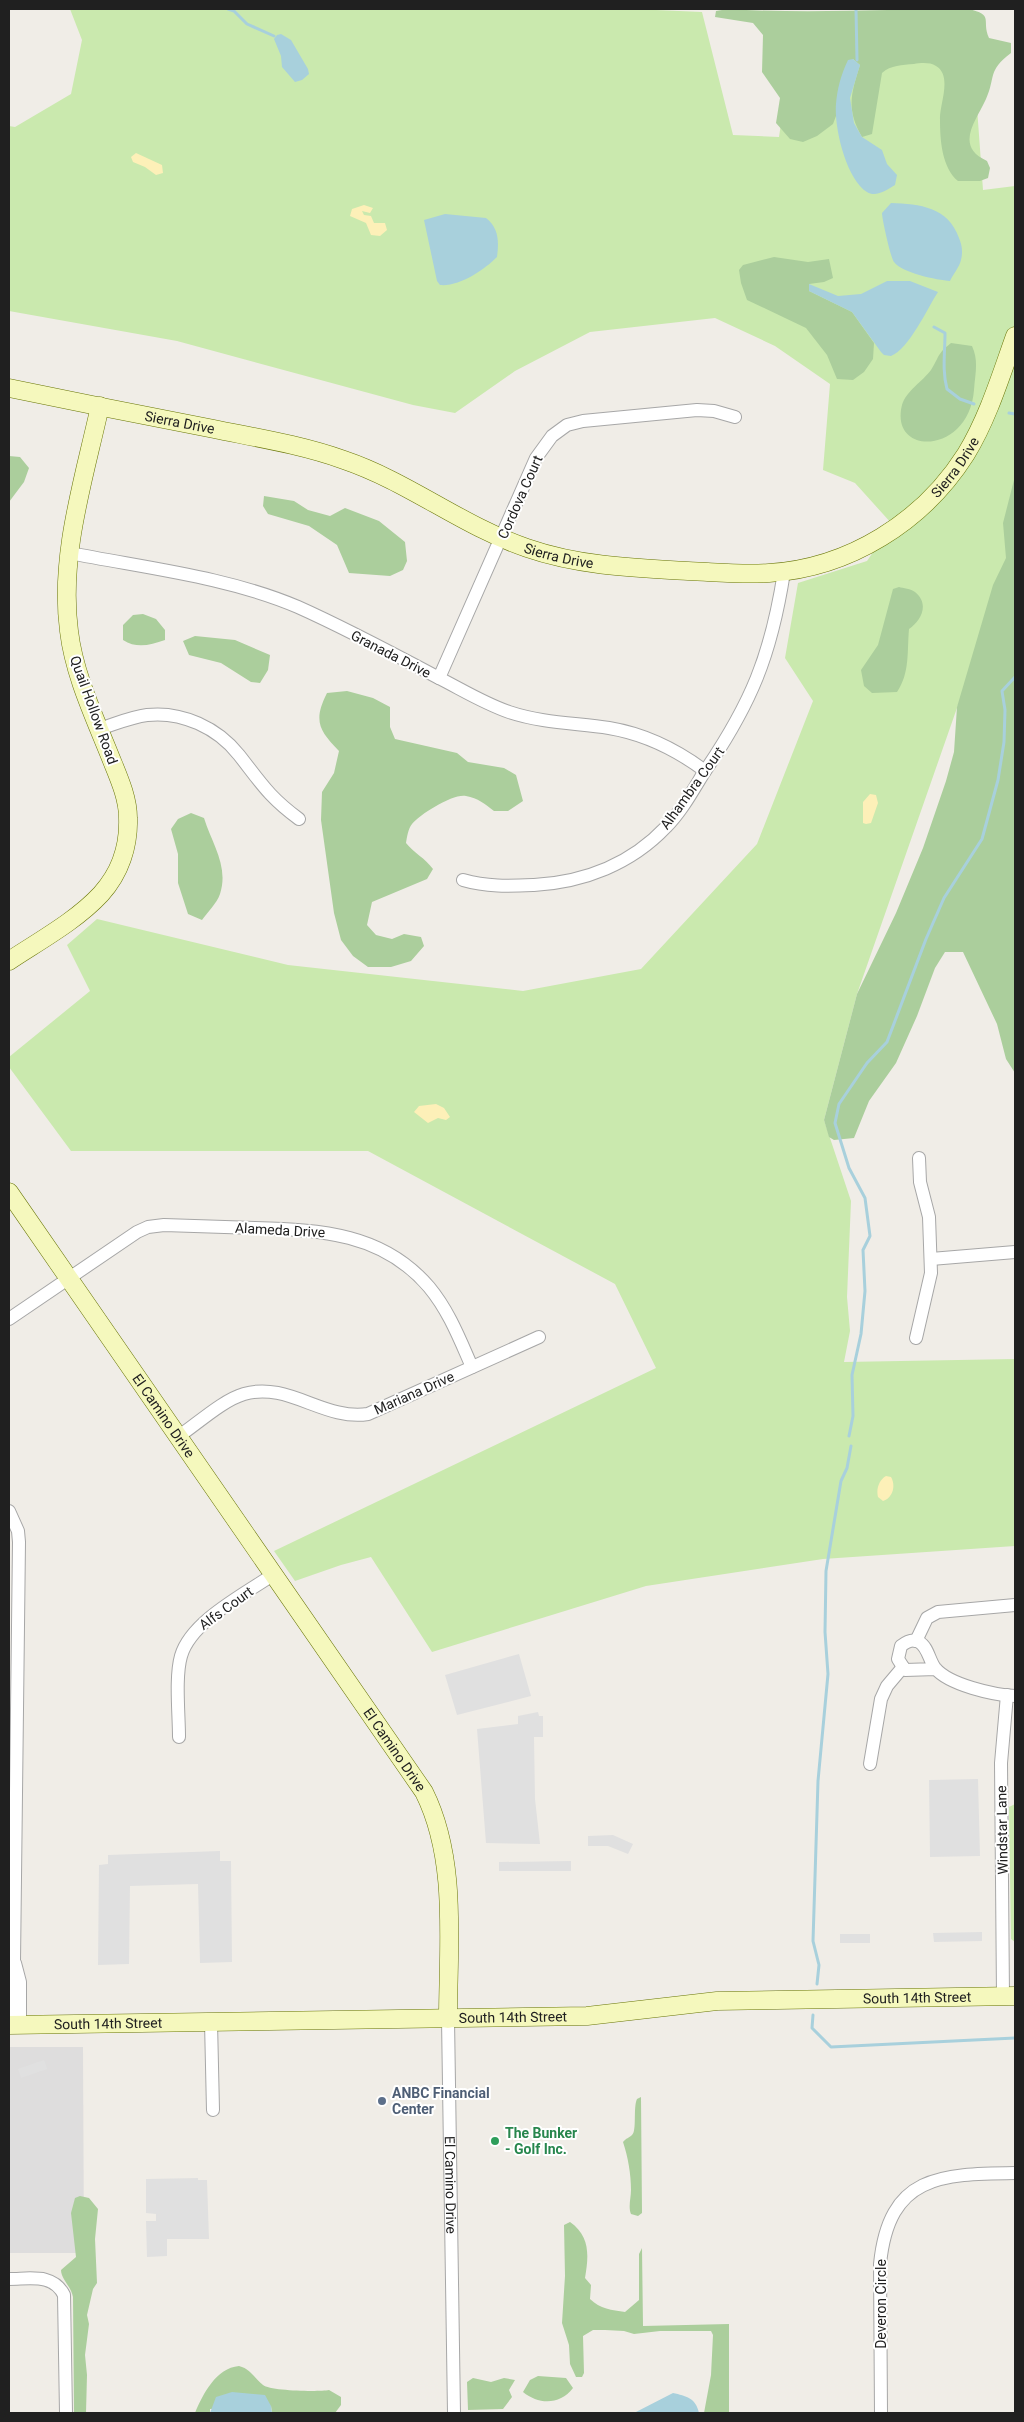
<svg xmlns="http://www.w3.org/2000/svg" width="1024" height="2422" viewBox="0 0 1024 2422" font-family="Roboto,sans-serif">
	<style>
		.residential { fill: #dedddd }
		.grass { fill: #cae9ae }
		.forest { fill: #abce9c }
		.sand { fill: #fdf0b8 }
		.parking { fill: #e0e0e0 }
		.water { fill: #a8d0dc }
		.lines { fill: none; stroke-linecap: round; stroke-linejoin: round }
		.stream { stroke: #a8d0dc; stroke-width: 3 }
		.street-casing { stroke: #a7a7a7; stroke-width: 14 }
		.secondary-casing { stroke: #697608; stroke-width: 19 }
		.street { stroke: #fff; stroke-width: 12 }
		.secondary { stroke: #f5f8bd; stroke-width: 18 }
		.service-dot { fill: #5c6f8a; stroke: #fff; stroke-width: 2 }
		.leisure-dot { fill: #2e9e5b; stroke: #fff; stroke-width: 2 }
		.labels { text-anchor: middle; stroke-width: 4; stroke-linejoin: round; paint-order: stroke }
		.street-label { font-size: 14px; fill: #202020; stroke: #fff }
		.service-label { font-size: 14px; font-weight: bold; fill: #4e5e75; stroke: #fff; text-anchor: start }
		.leisure-label { font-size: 14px; font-weight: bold; fill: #27864d; stroke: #fff; text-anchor: start }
	</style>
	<rect width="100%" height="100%" fill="#f0ede7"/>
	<!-- residential -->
	<path class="residential" d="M 9,2047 L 83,2047 L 84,2253 L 9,2253 Z"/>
	<!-- grass -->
	<path class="grass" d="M 70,9 L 633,9 L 702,12 L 733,135 L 779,137 L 791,55 L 972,39 L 983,190 L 1015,186 L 1015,562 L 1008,562 L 857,994 L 824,1120 L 851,1201 L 847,1297 L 850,1331 L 844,1362 L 1015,1359 L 1015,1546 L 823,1559 L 646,1586 L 432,1652 L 371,1557 L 341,1565 L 295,1581 L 274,1551 L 656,1368 L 615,1284 L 368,1151 L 71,1151 L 9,1067 L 9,1057 L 90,991 L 67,945 L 97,919 L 288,965 L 523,991 L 641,969 L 757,844 L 813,701 L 785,658 L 798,583 L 867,561 L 892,524 L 855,483 L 823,470 L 830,384 L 775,346 L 715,318 L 590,332 L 515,371 L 455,413 L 413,405 L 177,341 L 9,311 L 9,126 L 15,127 L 71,94 L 82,40 Z
		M 1015,1804 L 1015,1942 L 1011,1939 L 1009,1807 Z"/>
	<!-- forest -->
	<path class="forest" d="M 728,9 C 808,14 888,9 968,9 C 995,15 981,20 989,38 L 1011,43 L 1011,53 C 987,71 996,77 986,99 C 976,121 954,146 987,161 L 990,168 L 988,178 L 980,181 L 958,181 C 942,168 940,140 940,120 C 939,105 953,76 936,66 C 930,62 920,63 914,64 C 902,65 891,65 882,73 L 872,134 L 862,137 C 846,109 851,94 860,65 L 853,59 L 836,106 L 836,116 L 833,124 L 817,136 L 803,142 L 790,139 L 776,123 L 780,98 L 762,72 L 763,35 L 753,23 L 715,17 L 716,11 Z
		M 774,257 L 808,262 L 829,259 L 833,278 L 824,282 L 809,284 L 809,291 L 852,312 L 874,343 L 873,359 L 864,372 L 853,380 L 837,379 L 827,355 L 806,328 L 747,300 L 741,283 L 739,270 L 743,265 Z
		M 951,343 L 972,346 C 979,361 975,374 974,390 C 969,455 889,457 902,405 C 906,391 923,381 931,370 C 940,356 936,355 951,343 Z
		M 9,456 L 20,457 L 29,468 L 24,482 L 9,502 Z
		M 1015,476 L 1015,1073 L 1006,1059 L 997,1024 L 963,952 L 945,952 L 935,968 L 917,1016 L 896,1063 L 869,1101 L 854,1138 L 834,1140 L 829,1137 L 824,1120 L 857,994 L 896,913 L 923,848 L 946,781 L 954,752 L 957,707 L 993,585 L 1006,558 L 1003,523 Z
		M 264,496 L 294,501 L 308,510 L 330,516 L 345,508 L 379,521 L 405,542 L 407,561 L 403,570 L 390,576 L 349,573 L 337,545 L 309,526 L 268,514 L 263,506 Z
		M 899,587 C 903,588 911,589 915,592 C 930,604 921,621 909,629 C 907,652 910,673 897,692 L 872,693 L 864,686 L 861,670 L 878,645 L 893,589 Z
		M 143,614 L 156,619 L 165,630 L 165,640 C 150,645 137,649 123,640 L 123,625 L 133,615 Z
		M 195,636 L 235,640 L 270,655 L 268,670 L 260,683 L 251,682 L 221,663 L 189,655 L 183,641 Z
		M 347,691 L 373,698 L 390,707 L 390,727 L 395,739 L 457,753 L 468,762 L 504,768 L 516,775 L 523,801 L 508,811 L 494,811 C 485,804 478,798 466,796 C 454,793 420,814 412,824 C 408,829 407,837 406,843 C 414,853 425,858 433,869 L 427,879 L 372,902 L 367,925 L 376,935 L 392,939 L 404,934 L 421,937 L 424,946 L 411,961 L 391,967 L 368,967 L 353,956 L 341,940 L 334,913 L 321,820 L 322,792 L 334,773 L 339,751 C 319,730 313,721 327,693 Z
		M 191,813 L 204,818 C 212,844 229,866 220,894 C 217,903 207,913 202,920 L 188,914 L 178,883 L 178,854 L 171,829 L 178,819 Z
		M 641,2097 L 642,2213 L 638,2216 L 631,2214 C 628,2207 631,2198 631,2190 C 631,2174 628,2157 623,2142 C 626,2138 629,2138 632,2135 C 637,2131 633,2107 637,2099 Z
		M 80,2196 L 89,2198 L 98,2209 L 95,2239 L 97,2283 L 93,2289 L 87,2315 L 89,2324 L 85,2355 L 87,2375 L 86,2413 L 74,2413 L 73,2297 C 71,2286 61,2279 61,2270 L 76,2257 L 71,2213 L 75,2198 Z
		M 570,2222 C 590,2236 589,2255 585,2278 L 591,2285 L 590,2299 C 600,2309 612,2310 625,2312 L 639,2300 L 639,2254 L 642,2248 L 643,2326 L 729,2324 L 729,2413 L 704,2413 L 711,2375 L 713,2335 L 711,2331 L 660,2331 L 634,2334 L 624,2331 L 605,2330 L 593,2330 L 583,2336 L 584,2373 L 582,2377 L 576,2377 L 570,2364 L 569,2345 L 562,2323 L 565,2276 L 564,2225 Z
		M 239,2366 C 251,2369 254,2378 263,2385 C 270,2391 319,2392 329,2390 L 341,2397 L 341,2405 L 335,2413 L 272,2413 L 271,2406 L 210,2409 L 210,2413 L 195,2413 C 203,2394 216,2368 239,2366 Z
		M 538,2376 L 566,2378 L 573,2388 C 560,2405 539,2405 523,2392 L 530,2380 Z
		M 473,2378 L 491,2382 L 504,2378 L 515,2380 L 509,2390 L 512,2397 L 503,2409 L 468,2410 L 467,2382 Z"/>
	<!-- sand -->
	<path class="sand" d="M 136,153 L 162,165 L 163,173 L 156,175 L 145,167 L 133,162 L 131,157 Z
		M 364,205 L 373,208 L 370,213 L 362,211 L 364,215 L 371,216 L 374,223 L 385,223 L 387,230 L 380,236 L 371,235 L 366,223 L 350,216 L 352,209 Z
		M 870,794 L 876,795 L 878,803 L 871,823 L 866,824 L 863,823 L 863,802 Z
		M 436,1104 L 444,1108 L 450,1117 L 446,1120 L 438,1118 L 428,1123 L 414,1112 L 419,1106 Z
		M 886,1476 L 891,1477 C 896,1485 893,1498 883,1501 L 878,1497 C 876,1489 879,1480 886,1476 Z"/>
	<!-- parking -->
	<path class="parking" d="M 519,1654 L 531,1696 L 457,1715 L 445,1675 Z
		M 538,1712 L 539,1716 L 543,1716 L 543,1737 L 534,1737 L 535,1799 L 540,1844 L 486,1843 L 477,1729 L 518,1724 L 518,1716 Z
		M 978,1779 L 980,1856 L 930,1857 L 929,1780 Z
		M 613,1835 L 633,1844 L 628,1854 L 608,1846 L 588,1846 L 588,1836 Z
		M 220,1851 L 220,1861 L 231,1861 L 232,1962 L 200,1963 L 198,1884 L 130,1886 L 129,1964 L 98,1965 L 99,1865 L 108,1864 L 108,1855 Z
		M 571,1861 L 571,1871 L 499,1871 L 499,1862 Z
		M 982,1932 L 982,1941 L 934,1942 L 933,1933 Z
		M 840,1934 L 870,1934 L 870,1943 L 840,1943 Z
		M 44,2060 L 47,2069 L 21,2078 L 18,2069 Z
		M 198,2178 L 198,2180 L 207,2180 L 209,2239 L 167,2239 L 167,2256 L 147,2257 L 146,2221 L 156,2221 L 156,2214 L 146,2213 L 146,2179 Z"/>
	<!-- water -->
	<path class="water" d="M 281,34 L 291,40 L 308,69 L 309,74 L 302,80 L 295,82 L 282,67 L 281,56 L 274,39 L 277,35 Z
		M 853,59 L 860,65 L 850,98 L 854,123 L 862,137 L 882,150 L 887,164 L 897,175 L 895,185 C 888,189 876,198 867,192 C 846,179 834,127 836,104 C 837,89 841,75 848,60 Z
		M 891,203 C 920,204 948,207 959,238 C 962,245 963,252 961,260 C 959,268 953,274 950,281 C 937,280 902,273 894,262 C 891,259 882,219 882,213 Z
		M 445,214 L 486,218 C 499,228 499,242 497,257 C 484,270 459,287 440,285 L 437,281 L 424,220 Z
		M 887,281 L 910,281 L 938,292 C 927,309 909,349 891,356 L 884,355 L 881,352 L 852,312 L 809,291 L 809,284 L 838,296 L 861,294 Z
		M 232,2392 L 265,2395 L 271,2406 L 272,2413 L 210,2413 L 216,2397 Z
		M 673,2393 C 686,2396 696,2398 699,2413 L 634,2413 Z"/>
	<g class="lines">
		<!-- stream -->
		<path class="stream" d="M 228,9 L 234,11 L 247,24 L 274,36
			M 856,9 L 857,60
			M 934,327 L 945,333 C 945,352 942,371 947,389 L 960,399 L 974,404
			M 1009,413 L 1015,414
			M 849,1436 L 853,1416 L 852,1375 L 861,1334 L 865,1291 L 863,1250 L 870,1236 L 865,1198 L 849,1168 L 835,1123 L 839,1104 L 867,1063 L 887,1042 L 926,939 L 944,898 L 982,839 L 998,780 L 1004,742 L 1005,710 L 1002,691 L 1015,677
			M 817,1984 L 819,1965 L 813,1941 L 818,1781 L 828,1674 L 825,1632 L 826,1571 L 841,1481 L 847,1468 L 851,1446
			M 813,2015 L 812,2028 L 831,2047 L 1015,2038"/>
		<defs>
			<g id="street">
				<path d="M 70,553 C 145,568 228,577 298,607 C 345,628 392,653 437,677 C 461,689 483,703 509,712 C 542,723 575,723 609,728 C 645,734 677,750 705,771"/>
				<path d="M 439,678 L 536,458 L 552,436 L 567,425 L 583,421 L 697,410 L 714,411 L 735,417"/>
				<path d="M 99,729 C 115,724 131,717 147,715 C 182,711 218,728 239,755 C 261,783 269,797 299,819"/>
				<path d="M 463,880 C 487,887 509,886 534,885 C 584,882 631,864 666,827 C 681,812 692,792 703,774 C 751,704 771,656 784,572"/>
				<path d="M 931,1259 L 1015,1252"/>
				<path d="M 9,1319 L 137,1232 L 148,1227 L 164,1225 C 195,1226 225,1227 255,1228 C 321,1230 383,1233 429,1287 C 449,1311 460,1340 472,1367"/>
				<path d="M 916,1338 L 931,1273 L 929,1217 L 920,1182 L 919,1158"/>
				<path d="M 179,1436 C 197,1424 223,1400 244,1394 C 288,1381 324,1421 368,1414 L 539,1337"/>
				<path d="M 9,1511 L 18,1531 L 19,1542 L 14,1961 L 9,1982 L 9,2025"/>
				<path d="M 916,1641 L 927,1618 L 938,1612 L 1015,1605"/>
				<path d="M 936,1669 L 905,1670 L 898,1659 L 901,1646 C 906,1642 912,1638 919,1642 C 928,1647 929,1660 935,1668 C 949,1685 994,1695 1015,1696"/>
				<path d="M 179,1737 C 179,1714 175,1677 181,1656 C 191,1621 245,1594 274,1574"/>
				<path d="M 870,1764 L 881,1699 L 887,1686 L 903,1667"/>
				<path d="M 15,1963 L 20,1982 L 20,2025"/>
				<path d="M 1003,1996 L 1001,1763 L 1007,1695"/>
				<path id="s1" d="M 448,2019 L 454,2413"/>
				<path d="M 211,2022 L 213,2110"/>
				<path d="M 9,2279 C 30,2279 53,2273 64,2295 L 66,2413"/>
				<path d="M 881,2413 L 880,2264 C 889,2175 940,2174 1015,2173"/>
			</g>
			<g id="secondary">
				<path id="s2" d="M 9,388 C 77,402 146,416 214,429 C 258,438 302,445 344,460 C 409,482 462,526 527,548 C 579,566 634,568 688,571 C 715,572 742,575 769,573 C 849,568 923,522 966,454 C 988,418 1001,375 1015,336"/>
				<path d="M 9,961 C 39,941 76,921 101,894 C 120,873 129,846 128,818 C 128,797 118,776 110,756 C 94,716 74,674 69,631 C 59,556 84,479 100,406"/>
				<path id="s3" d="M 9,1192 L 424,1792 C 458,1860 448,1944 448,2019"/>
				<path id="s4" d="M 9,2025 L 587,2016 L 717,2001 L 1015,1996"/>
			</g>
		</defs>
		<!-- street casing -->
		<use href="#street" class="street-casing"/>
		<!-- secondary casing -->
		<use href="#secondary" class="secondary-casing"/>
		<!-- street -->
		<use href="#street" class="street"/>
		<!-- secondary -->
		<use href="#secondary" class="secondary"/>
	</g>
	<!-- markers -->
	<circle class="service-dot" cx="382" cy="2101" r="5"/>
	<circle class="leisure-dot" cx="495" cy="2141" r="5"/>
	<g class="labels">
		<!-- street labels -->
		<g class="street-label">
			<text dy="5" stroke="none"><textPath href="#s2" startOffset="174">Sierra Drive</textPath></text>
			<text dy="5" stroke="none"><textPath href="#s2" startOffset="1012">Sierra Drive</textPath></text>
			<text transform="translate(520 497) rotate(-66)" y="5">Cordova Court</text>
			<text dy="5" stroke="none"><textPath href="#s2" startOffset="579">Sierra Drive</textPath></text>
			<text transform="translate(391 654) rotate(27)" y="5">Granada Drive</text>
			<text transform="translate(94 710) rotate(70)" y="5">Quail Hollow Road</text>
			<text transform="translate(692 788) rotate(-54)" y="5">Alhambra Court</text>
			<text transform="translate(280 1230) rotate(3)" y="5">Alameda Drive</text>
			<text transform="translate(414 1393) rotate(-24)" y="5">Mariana Drive</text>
			<text dy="5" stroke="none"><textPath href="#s3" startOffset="272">El Camino Drive</textPath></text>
			<text transform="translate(226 1608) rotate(-36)" y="5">Alfs Court</text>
			<text dy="5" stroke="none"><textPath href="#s3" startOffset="678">El Camino Drive</textPath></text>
			<text transform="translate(1002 1830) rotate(-91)" y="5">Windstar Lane</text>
			<text dy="5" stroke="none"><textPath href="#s4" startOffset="909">South 14th Street</textPath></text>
			<text dy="5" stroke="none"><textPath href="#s4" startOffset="504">South 14th Street</textPath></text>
			<text dy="5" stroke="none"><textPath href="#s4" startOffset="99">South 14th Street</textPath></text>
			<text dy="5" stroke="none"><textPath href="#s1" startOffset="166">El Camino Drive</textPath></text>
			<text transform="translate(881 2304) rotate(-90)" y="5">Deveron Circle</text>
		</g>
		<!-- service labels -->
		<g class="service-label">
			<text x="392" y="2098">ANBC Financial<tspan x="392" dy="16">Center</tspan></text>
		</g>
		<!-- leisure labels -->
		<g class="leisure-label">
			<text x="505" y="2138">The Bunker<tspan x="505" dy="16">- Golf Inc.</tspan></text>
		</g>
	</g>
	<!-- border -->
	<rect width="1024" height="2422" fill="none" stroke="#202020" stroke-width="20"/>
</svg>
